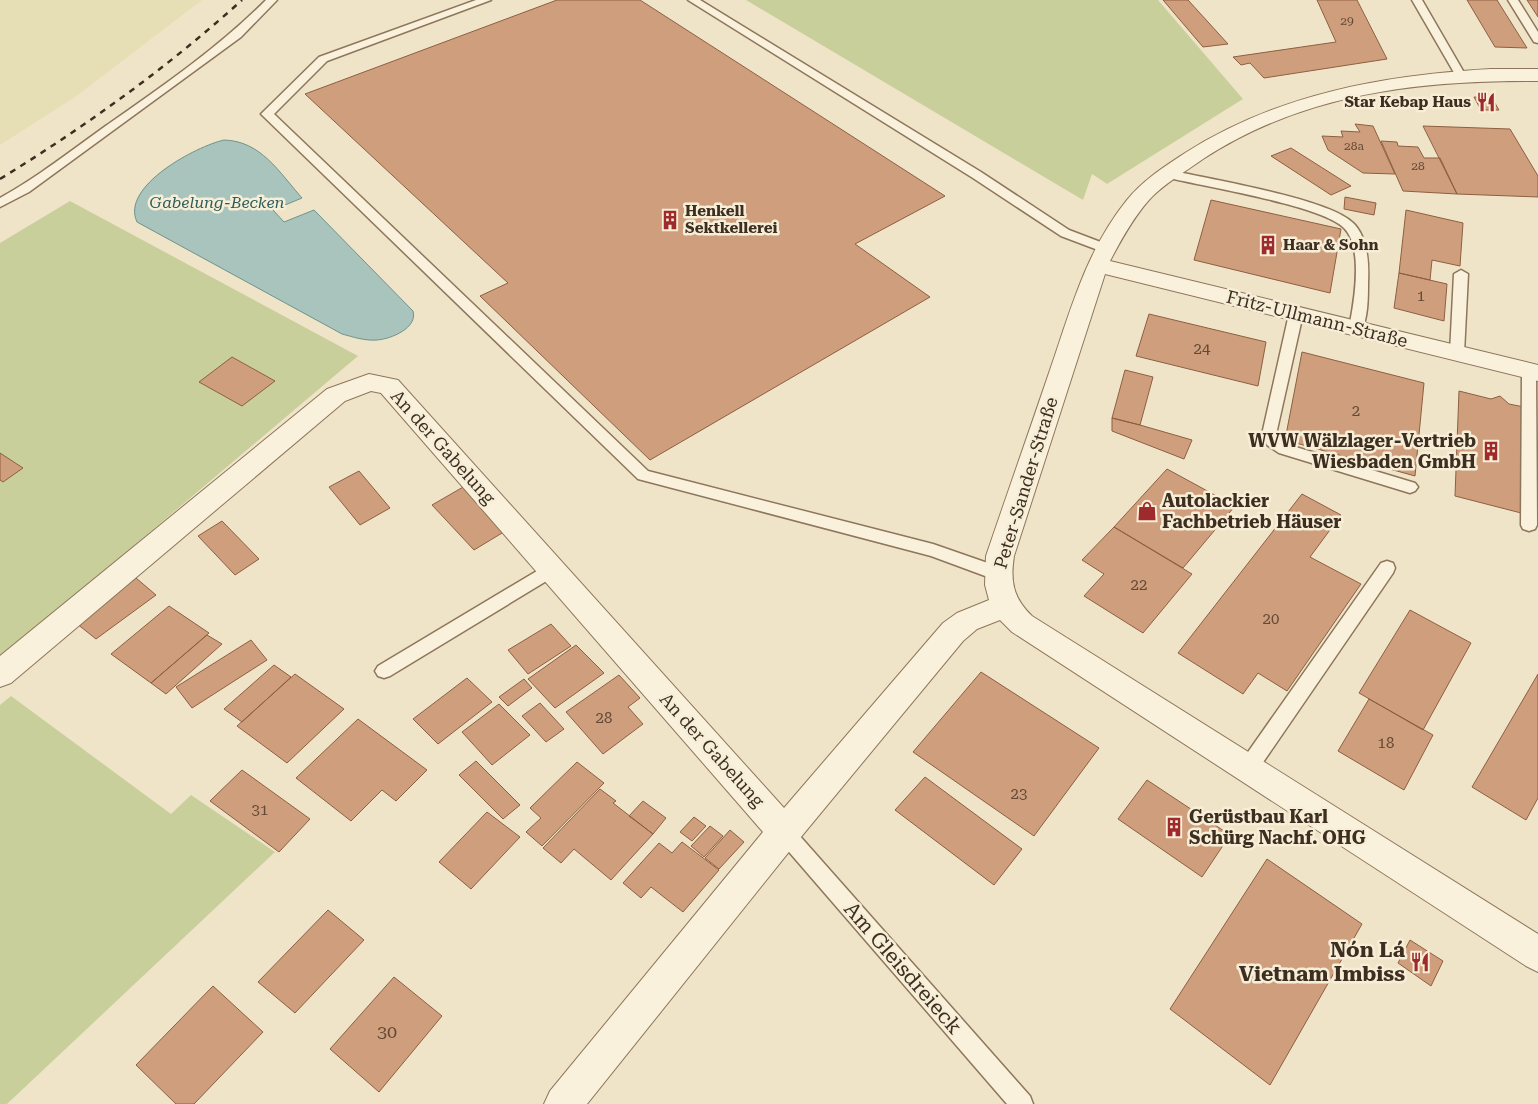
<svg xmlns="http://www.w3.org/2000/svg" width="1538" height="1104" viewBox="0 0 1538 1104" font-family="'Roboto Serif',serif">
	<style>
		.farmland { fill: #e6deb5 }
		.green { fill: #c9cf9b }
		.water { fill: #a9c4bc; stroke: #6f938a }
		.building { fill: #cf9f7d; stroke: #8d5f41 }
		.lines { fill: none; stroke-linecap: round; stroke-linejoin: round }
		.service-casing { stroke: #8d765c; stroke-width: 3 }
		.minor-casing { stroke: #8d765c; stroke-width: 2 }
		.service { fill: #faf1dc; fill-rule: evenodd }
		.minor { fill: #faf1dc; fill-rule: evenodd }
		.rail { stroke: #3d2e20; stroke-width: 2.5; stroke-dasharray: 6 6; stroke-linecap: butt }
		.labels { text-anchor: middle; stroke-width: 5; stroke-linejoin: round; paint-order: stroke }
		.far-number-label { font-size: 12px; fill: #624a37 }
		.far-poi-label { font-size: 15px; font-weight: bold; fill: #3d2e20; stroke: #f7eed8; text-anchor: start }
		.number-label { font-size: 15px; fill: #624a37 }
		.far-water-label { font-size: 16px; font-style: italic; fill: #2f5d5a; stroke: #f7eed8 }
		.street-label { font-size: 18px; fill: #3d2e20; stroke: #f7eed8 }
		.poi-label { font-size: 18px; font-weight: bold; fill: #3d2e20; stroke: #f7eed8; text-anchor: start }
		.near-number-label { font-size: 18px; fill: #624a37 }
		.near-poi-label { font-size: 21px; font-weight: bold; fill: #3d2e20; stroke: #f7eed8; text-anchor: end }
		.near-street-label { font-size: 21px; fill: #3d2e20; stroke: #f7eed8 }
	</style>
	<rect width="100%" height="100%" fill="#f0e4c8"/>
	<!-- farmland -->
	<path class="farmland" d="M 0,0 L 202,0 L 75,97 L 0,145 Z"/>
	<!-- green -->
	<path class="green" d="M 746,0 L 1158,0 L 1243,99 L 1107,184 L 1092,174 L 1083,200 Z
		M 70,201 L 358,356 L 0,659 L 0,243 Z
		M 11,696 L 171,814 L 191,795 L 275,852 L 7,1104 L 0,1104 L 0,705 Z"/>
	<!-- water -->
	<path class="water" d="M 224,140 C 261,141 279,172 302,198 L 273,210 L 284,222 L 314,210 L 413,311 C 418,328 391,339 377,340 C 365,341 353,337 342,334 L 137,222 C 120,186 197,146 224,140 Z"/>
	<!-- building -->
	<path class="building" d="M 557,0 L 640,0 L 945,196 L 855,244 L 930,297 L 650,460 L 480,296 L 508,283 L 305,94 Z
		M 1163,0 L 1188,0 L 1228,44 L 1203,47 Z
		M 1317,0 L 1357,0 L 1387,59 L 1264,78 L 1250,63 L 1241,65 L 1233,57 L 1336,42 Z
		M 1467,0 L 1497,0 L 1527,48 L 1495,47 Z
		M 1527,0 L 1538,0 L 1538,17 Z
		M 1474,97 L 1492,98 L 1499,110 L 1481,110 Z
		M 1355,124 L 1373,126 L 1395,174 L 1363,173 L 1328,150 L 1322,136 L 1343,137 L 1341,131 L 1360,132 Z
		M 1423,126 L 1510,129 L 1538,176 L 1538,197 L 1457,194 Z
		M 1381,141 L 1397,142 L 1398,146 L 1418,147 L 1424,158 L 1440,158 L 1457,194 L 1403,191 Z
		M 1291,148 L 1351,186 L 1331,195 L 1271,156 Z
		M 1345,197 L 1376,203 L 1374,215 L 1344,209 Z
		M 1211,200 L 1341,229 L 1330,293 L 1194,260 Z
		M 1406,210 L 1463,223 L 1460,266 L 1432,260 L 1430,280 L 1399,273 Z
		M 1399,273 L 1447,284 L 1444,321 L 1394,308 Z
		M 1149,314 L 1266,342 L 1258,386 L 1136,356 Z
		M 1302,352 L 1424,383 L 1415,476 L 1285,440 Z
		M 232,357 L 275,381 L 242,406 L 199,382 Z
		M 1125,370 L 1153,377 L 1140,425 L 1112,418 Z
		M 1459,391 L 1491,399 L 1500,396 L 1509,404 L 1524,407 L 1525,514 L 1455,496 Z
		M 1112,418 L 1140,425 L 1192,440 L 1184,459 L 1112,431 Z
		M 0,453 L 23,468 L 3,482 L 0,480 Z
		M 1167,469 L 1235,506 L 1183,568 L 1114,527 Z
		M 359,471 L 390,508 L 360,525 L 329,487 Z
		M 470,483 L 512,527 L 474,550 L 432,505 Z
		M 1302,494 L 1341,515 L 1310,557 L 1361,584 L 1287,691 L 1258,673 L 1243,694 L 1178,653 Z
		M 222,521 L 259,559 L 235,575 L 198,536 Z
		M 1114,527 L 1192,574 L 1143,633 L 1084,596 L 1104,574 L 1082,560 Z
		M 136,578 L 156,595 L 96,639 L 76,623 Z
		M 169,606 L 209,633 L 151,683 L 111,654 Z
		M 1410,610 L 1471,643 L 1423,730 L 1359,693 Z
		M 551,624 L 571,646 L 528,674 L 508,650 Z
		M 207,635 L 222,644 L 166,694 L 151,683 Z
		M 251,640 L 267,660 L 192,708 L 176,687 Z
		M 576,645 L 604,673 L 555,708 L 528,679 Z
		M 274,665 L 291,677 L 242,722 L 224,709 Z
		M 981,672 L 1099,748 L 1034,836 L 913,752 Z
		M 295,674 L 344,709 L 287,763 L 237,726 Z
		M 1538,674 L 1538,798 L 1526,820 L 1472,787 Z
		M 619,675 L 640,698 L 628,707 L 643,724 L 603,754 L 566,712 Z
		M 467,678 L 492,702 L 438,744 L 413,719 Z
		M 524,679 L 532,688 L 508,706 L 499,697 Z
		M 1369,699 L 1433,735 L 1404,790 L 1338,751 Z
		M 540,703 L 564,729 L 546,742 L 522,716 Z
		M 499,704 L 530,735 L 492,765 L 462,732 Z
		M 358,719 L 427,770 L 396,801 L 382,790 L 351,821 L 296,778 Z
		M 476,761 L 520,805 L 503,819 L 459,775 Z
		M 577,762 L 604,783 L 542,846 L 526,832 L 541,818 L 530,808 Z
		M 242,770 L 310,819 L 279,852 L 210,801 Z
		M 925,777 L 1022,849 L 994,885 L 895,810 Z
		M 1147,780 L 1230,835 L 1202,877 L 1118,819 Z
		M 600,789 L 616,801 L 613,803 L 653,834 L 611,880 L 574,849 L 561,863 L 543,848 Z
		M 643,801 L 666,818 L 653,834 L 629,816 Z
		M 487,812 L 520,837 L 471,889 L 439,862 Z
		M 694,817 L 706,826 L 692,841 L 680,832 Z
		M 710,826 L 723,836 L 704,857 L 691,846 Z
		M 730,830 L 744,842 L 719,869 L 705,858 Z
		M 682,842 L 719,870 L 683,912 L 651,887 L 641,898 L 623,883 L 659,843 L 672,853 Z
		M 1267,859 L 1362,924 L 1270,1085 L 1170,1009 Z
		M 328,910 L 364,940 L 295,1013 L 258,982 Z
		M 1410,940 L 1443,961 L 1431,986 L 1398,963 Z
		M 394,977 L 442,1016 L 379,1092 L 330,1049 Z
		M 213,986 L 263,1032 L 194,1104 L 176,1104 L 136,1065 Z"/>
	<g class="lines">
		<defs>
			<path id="service" d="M 266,0 L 277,0 L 241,37 L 29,192 L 0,207 L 0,198 C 38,177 72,150 107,125 C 163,86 218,48 266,0 Z
				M 476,0 L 491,0 L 327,61 L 274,114 L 648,471 L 933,544 L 1002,568 L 1004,573 L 1002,578 L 996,580 L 931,556 L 638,479 L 261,114 L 319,57 Z
				M 688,0 L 700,0 L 981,172 L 1069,230 L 1111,246 L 1112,249 L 1106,253 L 1061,236 L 973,178 Z
				M 1412,0 L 1422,0 L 1466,76 L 1465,78 L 1461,79 L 1456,76 Z
				M 1508,0 L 1518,0 L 1538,32 L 1538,43 L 1534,42 Z
				M 1169,170 C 1208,179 1326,198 1352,222 C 1368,236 1369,263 1368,283 C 1368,297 1368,319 1361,331 L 1351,331 L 1349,328 C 1354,303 1364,248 1344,228 C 1321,205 1201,186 1165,177 L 1163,174 Z
				M 1461,270 L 1468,274 L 1464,353 L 1457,358 L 1450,353 L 1454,274 Z
				M 1296,310 L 1303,314 L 1277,430 L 1279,438 L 1289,445 L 1415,483 L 1418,487 L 1415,491 L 1410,493 L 1279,453 L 1267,445 L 1263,430 L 1289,314 Z
				M 1529,366 L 1536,371 L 1537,525 L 1535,529 L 1529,531 L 1523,529 L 1521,525 L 1522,371 Z
				M 1387,561 L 1393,563 L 1395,568 L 1393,573 L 1255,774 L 1248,776 L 1241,774 L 1239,768 L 1241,762 L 1381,563 Z
				M 552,562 L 558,564 L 560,569 L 558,574 L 390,676 L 384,678 L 378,676 L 375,671 L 378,666 Z
				M 784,823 L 791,826 L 1030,1096 L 1033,1104 L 1007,1104 L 777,838 L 774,832 L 777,826 Z"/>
			<path id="minor" d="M 1491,69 L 1538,69 L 1538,81 C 1420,80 1304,93 1203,159 C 1185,172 1163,184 1149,200 C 1133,218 1121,240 1110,261 L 1538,365 L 1538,381 L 1105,274 L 1014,556 C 1010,581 1013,598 1032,616 L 1538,934 L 1538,972 L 1526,966 L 1012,632 L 1000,620 L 977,629 L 963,641 L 796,843 L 587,1104 L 544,1104 L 550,1091 L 763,832 L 381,393 L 371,391 L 345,401 L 11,683 L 0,687 L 0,656 L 327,389 L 369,374 L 398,380 L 784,808 L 943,623 L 957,613 L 989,600 L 985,585 L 986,556 C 1007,494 1029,432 1050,370 C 1071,309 1086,251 1127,200 C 1143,180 1164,167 1185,153 C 1278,94 1383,75 1491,69 Z"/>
		</defs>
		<!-- service casing -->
		<use href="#service" class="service-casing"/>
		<!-- minor casing -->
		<use href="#minor" class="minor-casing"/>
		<!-- service -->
		<use href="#service" class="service"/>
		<!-- minor -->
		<use href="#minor" class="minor"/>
		<!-- rail -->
		<path class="rail" d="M 0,179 C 86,126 167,68 242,0"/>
	</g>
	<!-- icons -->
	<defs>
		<symbol id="restaurant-bare" viewBox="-9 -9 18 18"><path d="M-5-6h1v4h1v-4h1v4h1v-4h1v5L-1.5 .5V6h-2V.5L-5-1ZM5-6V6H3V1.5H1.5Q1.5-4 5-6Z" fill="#9e2a2b" stroke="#f7eed8" stroke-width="2.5" paint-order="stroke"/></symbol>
		<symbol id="building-bare" viewBox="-9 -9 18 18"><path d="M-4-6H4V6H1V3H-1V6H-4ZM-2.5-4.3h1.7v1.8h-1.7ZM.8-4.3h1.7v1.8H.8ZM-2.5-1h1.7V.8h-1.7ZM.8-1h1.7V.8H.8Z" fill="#9e2a2b" stroke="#f7eed8" stroke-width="2.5" paint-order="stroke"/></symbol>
		<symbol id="shop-bare" viewBox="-9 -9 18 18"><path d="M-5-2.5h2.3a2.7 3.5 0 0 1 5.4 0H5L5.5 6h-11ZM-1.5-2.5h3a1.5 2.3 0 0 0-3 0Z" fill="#9e2a2b" stroke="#f7eed8" stroke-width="2.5" paint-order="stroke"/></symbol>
	</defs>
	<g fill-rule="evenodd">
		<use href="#restaurant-bare" x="1472" y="88" width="28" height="28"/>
		<use href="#building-bare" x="656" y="206" width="28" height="28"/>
		<use href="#building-bare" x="1254" y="231" width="28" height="28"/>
		<use href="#building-bare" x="1477" y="437" width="28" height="28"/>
		<use href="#shop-bare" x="1133" y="497" width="28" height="28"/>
		<use href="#building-bare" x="1160" y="813" width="28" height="28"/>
		<use href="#restaurant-bare" x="1406" y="948" width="28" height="28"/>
	</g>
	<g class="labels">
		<!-- far-number labels -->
		<g class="far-number-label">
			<text x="1347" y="25">29</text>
			<text x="1354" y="150">28a</text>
			<text x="1418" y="170">28</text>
		</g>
		<!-- far-poi labels -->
		<g class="far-poi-label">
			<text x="1471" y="107" text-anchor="end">Star Kebap Haus</text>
			<text x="685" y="216">Henkell<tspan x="685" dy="17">Sektkellerei</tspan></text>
			<text x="1283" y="250">Haar &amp; Sohn</text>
		</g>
		<!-- number labels -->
		<g class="number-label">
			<text x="1421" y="301">1</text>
			<text x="1202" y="354">24</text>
			<text x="1356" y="416">2</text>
			<text x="1139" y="590">22</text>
			<text x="1271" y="624">20</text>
			<text x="604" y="723">28</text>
			<text x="1386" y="748">18</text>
			<text x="1019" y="799">23</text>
			<text x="260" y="815">31</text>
		</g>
		<!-- far-water labels -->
		<g class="far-water-label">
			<text x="217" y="208">Gabelung-Becken</text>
		</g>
		<!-- street labels -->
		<g class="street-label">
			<text transform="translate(1317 319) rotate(14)" y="6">Fritz-Ullmann-Straße</text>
			<text transform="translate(443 447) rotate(48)" y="6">An der Gabelung</text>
			<text transform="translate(1026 483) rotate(-73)" y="6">Peter-Sander-Straße</text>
			<text transform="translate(712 750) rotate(48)" y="6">An der Gabelung</text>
		</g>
		<!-- poi labels -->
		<g class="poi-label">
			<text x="1476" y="447" text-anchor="end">WVW Wälzlager-Vertrieb<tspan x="1476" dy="21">Wiesbaden GmbH</tspan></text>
			<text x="1162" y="507">Autolackier<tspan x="1162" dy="21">Fachbetrieb Häuser</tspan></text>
			<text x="1189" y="823">Gerüstbau Karl<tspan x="1189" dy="21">Schürg Nachf. OHG</tspan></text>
		</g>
		<!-- near-number labels -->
		<g class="near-number-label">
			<text x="387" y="1038">30</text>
		</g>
		<!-- near-poi labels -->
		<g class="near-poi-label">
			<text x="1405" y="957">Nón Lá<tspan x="1405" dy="24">Vietnam Imbiss</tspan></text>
		</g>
		<!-- near-street labels -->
		<g class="near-street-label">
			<text transform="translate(903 968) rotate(49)" y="7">Am Gleisdreieck</text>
		</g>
	</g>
</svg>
